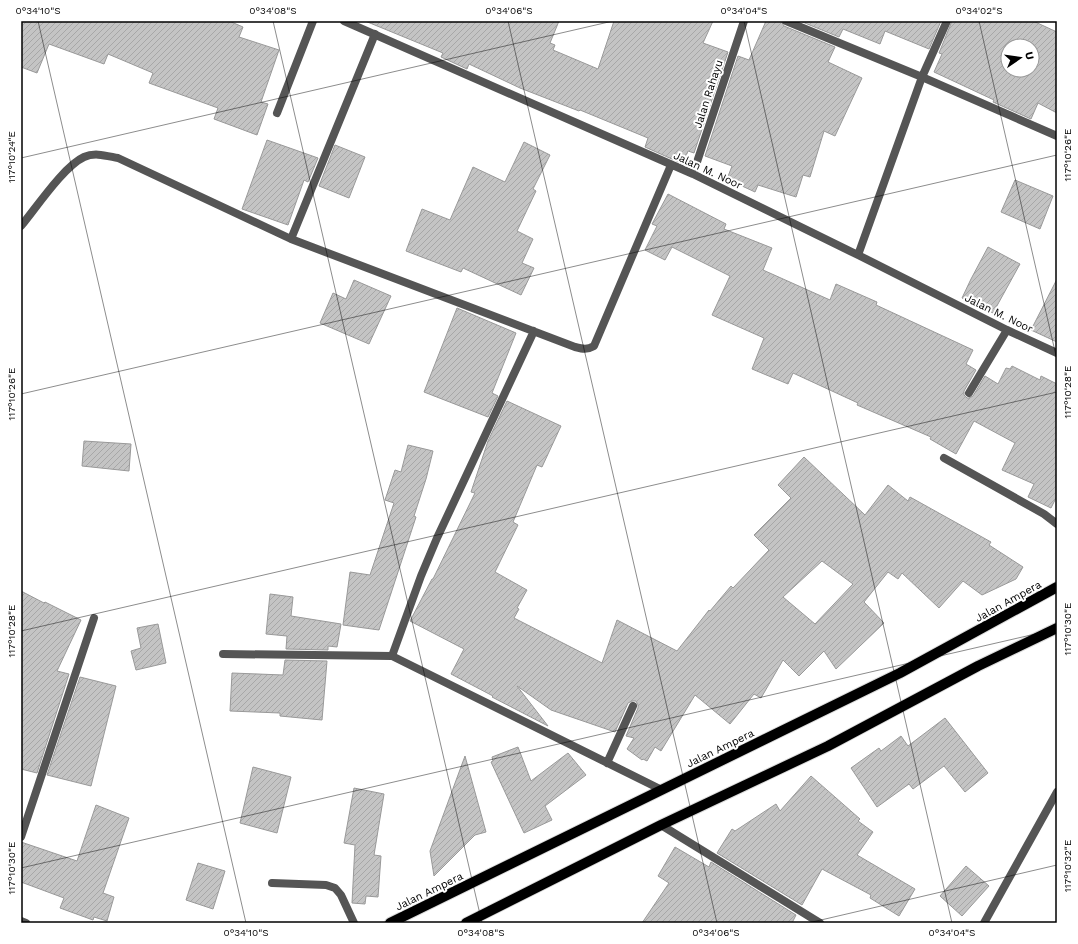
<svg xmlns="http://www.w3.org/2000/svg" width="1078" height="944" viewBox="0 0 1078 944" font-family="'Work Sans',sans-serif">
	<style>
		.building { fill: url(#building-hatch); stroke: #999; fill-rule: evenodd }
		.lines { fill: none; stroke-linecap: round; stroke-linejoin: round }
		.primary-casing { stroke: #dbdbdb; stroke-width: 12 }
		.street { stroke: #555; stroke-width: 8 }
		.primary { stroke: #000; stroke-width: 10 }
		.ticks { fill: none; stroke: #000; stroke-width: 1; stroke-opacity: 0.45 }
		.labels { text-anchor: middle; stroke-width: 4; stroke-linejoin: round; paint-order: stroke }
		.street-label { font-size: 11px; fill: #000; stroke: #fff }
		.neatline { fill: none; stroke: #000; stroke-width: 1.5 }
		.ticks-label { font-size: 10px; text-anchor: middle; fill: #000 }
	</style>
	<defs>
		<pattern id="building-hatch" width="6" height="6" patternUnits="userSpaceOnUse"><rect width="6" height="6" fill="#c4c4c4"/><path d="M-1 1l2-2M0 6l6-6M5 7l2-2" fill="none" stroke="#a7a7a7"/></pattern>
	</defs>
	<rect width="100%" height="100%" fill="#fff"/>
	<!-- building -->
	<path class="building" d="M 21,21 L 229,21 L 243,27 L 239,37 L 279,50 L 261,102 L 268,104 L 257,135 L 214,119 L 218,108 L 149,83 L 153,73 L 108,54 L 104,64 L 49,44 L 37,73 L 21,67 Z
		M 365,21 L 559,21 L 550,43 L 555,45 L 553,50 L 598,69 L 614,21 L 713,21 L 703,43 L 728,52 L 694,153 L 688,151 L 683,164 L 645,147 L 648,138 L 580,110 L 579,111 L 520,88 L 469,64 L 467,69 L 441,57 L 443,53 Z
		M 766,21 L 781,21 L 784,26 L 835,47 L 828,62 L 862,78 L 835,136 L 824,131 L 810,177 L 803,175 L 796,197 L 758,185 L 755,192 L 727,179 L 732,166 L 705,156 L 738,56 L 749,60 Z
		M 800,21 L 941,21 L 929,49 L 885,31 L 880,44 L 843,29 L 839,37 Z
		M 952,21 L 1033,21 L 1057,32 L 1057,113 L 1038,103 L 1031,119 L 993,102 L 994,100 L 934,72 L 942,54 L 939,53 ZM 1008,46 L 1032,46 L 1032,70 L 1008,70 Z
		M 267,140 L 318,158 L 308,182 L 304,180 L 288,225 L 242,209 Z
		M 524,142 L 550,155 L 533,189 L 536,191 L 517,231 L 533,239 L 522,263 L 534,268 L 521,295 L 463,268 L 461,272 L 406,251 L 422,209 L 450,220 L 473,167 L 505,182 Z
		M 335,145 L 365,157 L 349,198 L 319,186 Z
		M 1015,180 L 1053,196 L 1040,229 L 1001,212 Z
		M 668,194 L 726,224 L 724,229 L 772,248 L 763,270 L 830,300 L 836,284 L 877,302 L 876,305 L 973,350 L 966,364 L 976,370 L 964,391 L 964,395 L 967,398 L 969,398 L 973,396 L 985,376 L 998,384 L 1006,368 L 1010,369 L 1012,366 L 1040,380 L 1041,376 L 1057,384 L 1057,496 L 1051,508 L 1028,497 L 1034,484 L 1002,470 L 1015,443 L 974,421 L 956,454 L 930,439 L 931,437 L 857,405 L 858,403 L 793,373 L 788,384 L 752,369 L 764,338 L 712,315 L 730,276 L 672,247 L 665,260 L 645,250 L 657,226 L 652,224 Z
		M 988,247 L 1020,264 L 993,313 L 962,298 L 971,279 Z
		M 1057,279 L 1057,342 L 1031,330 Z
		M 354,280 L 391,296 L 369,344 L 320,323 L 333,293 L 346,299 Z
		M 457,308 L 516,333 L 492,393 L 498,396 L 488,417 L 424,392 Z
		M 507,401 L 561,426 L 542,467 L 537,465 L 513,522 L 518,525 L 495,572 L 527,590 L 517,608 L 519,609 L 514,618 L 602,663 L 617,620 L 677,651 L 709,610 L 710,611 L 731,586 L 733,588 L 769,550 L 754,535 L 791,498 L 778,485 L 804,457 L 865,515 L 888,485 L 908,501 L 910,497 L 991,542 L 989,545 L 1023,567 L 1016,579 L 982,595 L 963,581 L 939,608 L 902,573 L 898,579 L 888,572 L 864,602 L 884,623 L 836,669 L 824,651 L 799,676 L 783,660 L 761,698 L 754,694 L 730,724 L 695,695 L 661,751 L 655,747 L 647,761 L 643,759 L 642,760 L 627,749 L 634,738 L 626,736 L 638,708 L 638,705 L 636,701 L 632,701 L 628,703 L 615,732 L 551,710 L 517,686 L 548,726 L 492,697 L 493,696 L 451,674 L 464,649 L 410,621 L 432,579 L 433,579 L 475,493 L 471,492 L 488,441 ZM 822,561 L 853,584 L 815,624 L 783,597 Z
		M 84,441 L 131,444 L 129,471 L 82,466 Z
		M 408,445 L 433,451 L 426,479 L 414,516 L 416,517 L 379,630 L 343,625 L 350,572 L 370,575 L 394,503 L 385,500 L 395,470 L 401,472 Z
		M 21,591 L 44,603 L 45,602 L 81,620 L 57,671 L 69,674 L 37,773 L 21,769 Z
		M 270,594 L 293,597 L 291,616 L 341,624 L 337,647 L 328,646 L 328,650 L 286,649 L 287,636 L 266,634 Z
		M 158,624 L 166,663 L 136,670 L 131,651 L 141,648 L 137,628 Z
		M 285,660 L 327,661 L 322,720 L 280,716 L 280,713 L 230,711 L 232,673 L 283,675 Z
		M 80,677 L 116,686 L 91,786 L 47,775 Z
		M 945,718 L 988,773 L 965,792 L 944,766 L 913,789 L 909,784 L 877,807 L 851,768 L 879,748 L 881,751 L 901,736 L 908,746 Z
		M 518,747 L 531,781 L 568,753 L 586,775 L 545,806 L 552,820 L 524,833 L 491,762 L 493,761 L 492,757 Z
		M 465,756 L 486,832 L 475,835 L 434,876 L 430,851 Z
		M 253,767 L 291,777 L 277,833 L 240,823 Z
		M 811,776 L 860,819 L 858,821 L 873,832 L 857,855 L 915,889 L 899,916 L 870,898 L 871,895 L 822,869 L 802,905 L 717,853 L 732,829 L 735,831 L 776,804 L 780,811 Z
		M 354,788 L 384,794 L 374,855 L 381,856 L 378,897 L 366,896 L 365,904 L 352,903 L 355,845 L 344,843 Z
		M 96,805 L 129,818 L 103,893 L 114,897 L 107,921 L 94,917 L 93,920 L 60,908 L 64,898 L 21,882 L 21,842 L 77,861 Z
		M 675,847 L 709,867 L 711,862 L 796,915 L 792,923 L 642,923 L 669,883 L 658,876 Z
		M 198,863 L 225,871 L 213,909 L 186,900 Z
		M 966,866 L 989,886 L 962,916 L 940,896 Z"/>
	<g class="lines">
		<defs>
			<path id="primary" d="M 390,923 L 900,673 L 1057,587
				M 466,923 L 661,825 L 828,746 L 978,666 L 1057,628"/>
		</defs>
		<!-- primary casing -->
		<use href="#primary" class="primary-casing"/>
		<!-- street -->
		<path class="street" d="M 344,21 L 693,174 L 858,255 L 1007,330 L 1057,353
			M 786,21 L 922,77 L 1057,136
			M 277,113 L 313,21
			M 693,174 L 744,21
			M 21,226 C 36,208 64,166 84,157 C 95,152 107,156 118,158 L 291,239 L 575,347 C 583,349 587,350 594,346 L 671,165
			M 291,239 L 375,34
			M 858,255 L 922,77 L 947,21
			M 969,393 L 1007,330
			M 944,458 L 1044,514 L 1057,524
			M 223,654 L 392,656 L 662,790
			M 392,656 L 421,576 L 437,538 L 534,331
			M 607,763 L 633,706
			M 661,825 L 820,923
			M 21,837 L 94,618
			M 272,883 L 326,885 L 335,888 L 341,895 L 354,923
			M 21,921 L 26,923
			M 984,923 L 1057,792"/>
		<!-- primary -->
		<use href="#primary" class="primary"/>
	</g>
	<!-- ticks -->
	<path class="ticks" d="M 38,21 L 246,923M 273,21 L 482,923M 508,21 L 717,923M 744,21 L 952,923M 979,21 L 1057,360M 21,158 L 613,21M 21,394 L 1057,155M 21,631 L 1057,392M 21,868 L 1057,629M 808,923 L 1057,865"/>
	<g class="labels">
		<!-- street labels -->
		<g class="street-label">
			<text transform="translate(708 94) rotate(-72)" y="4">Jalan Rahayu</text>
			<text transform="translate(708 170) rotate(25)" y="4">Jalan M. Noor</text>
			<text transform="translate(999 313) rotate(26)" y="4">Jalan M. Noor</text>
			<text transform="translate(1008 601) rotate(-29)" y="4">Jalan Ampera</text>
			<text transform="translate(720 748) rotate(-26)" y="4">Jalan Ampera</text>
			<text transform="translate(429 891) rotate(-26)" y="4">Jalan Ampera</text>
		</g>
	</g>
	<!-- border -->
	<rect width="1078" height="944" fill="none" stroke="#ffffff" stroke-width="44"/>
	<!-- north arrow -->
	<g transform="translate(1020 58) rotate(77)"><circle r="19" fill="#ffffff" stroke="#999999"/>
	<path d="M0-3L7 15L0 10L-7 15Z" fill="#000000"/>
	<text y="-6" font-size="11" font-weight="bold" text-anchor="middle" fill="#000000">U</text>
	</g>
	<rect x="22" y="22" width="1034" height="900" class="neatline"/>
	<g class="ticks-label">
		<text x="38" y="14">0°34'10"S</text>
		<text x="273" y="14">0°34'08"S</text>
		<text x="509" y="14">0°34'06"S</text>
		<text x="744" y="14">0°34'04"S</text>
		<text x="979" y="14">0°34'02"S</text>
		<text transform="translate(1067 155) rotate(-90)" y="4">117°10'26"E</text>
		<text transform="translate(11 157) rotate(-90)" y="4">117°10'24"E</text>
		<text transform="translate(1067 392) rotate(-90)" y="4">117°10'28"E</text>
		<text transform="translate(11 394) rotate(-90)" y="4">117°10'26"E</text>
		<text transform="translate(1067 629) rotate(-90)" y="4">117°10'30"E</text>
		<text transform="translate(11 631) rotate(-90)" y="4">117°10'28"E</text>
		<text transform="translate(1067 866) rotate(-90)" y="4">117°10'32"E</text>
		<text transform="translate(11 868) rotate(-90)" y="4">117°10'30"E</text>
		<text x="246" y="936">0°34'10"S</text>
		<text x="481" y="936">0°34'08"S</text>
		<text x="716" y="936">0°34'06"S</text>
		<text x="952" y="936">0°34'04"S</text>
	</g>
</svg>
